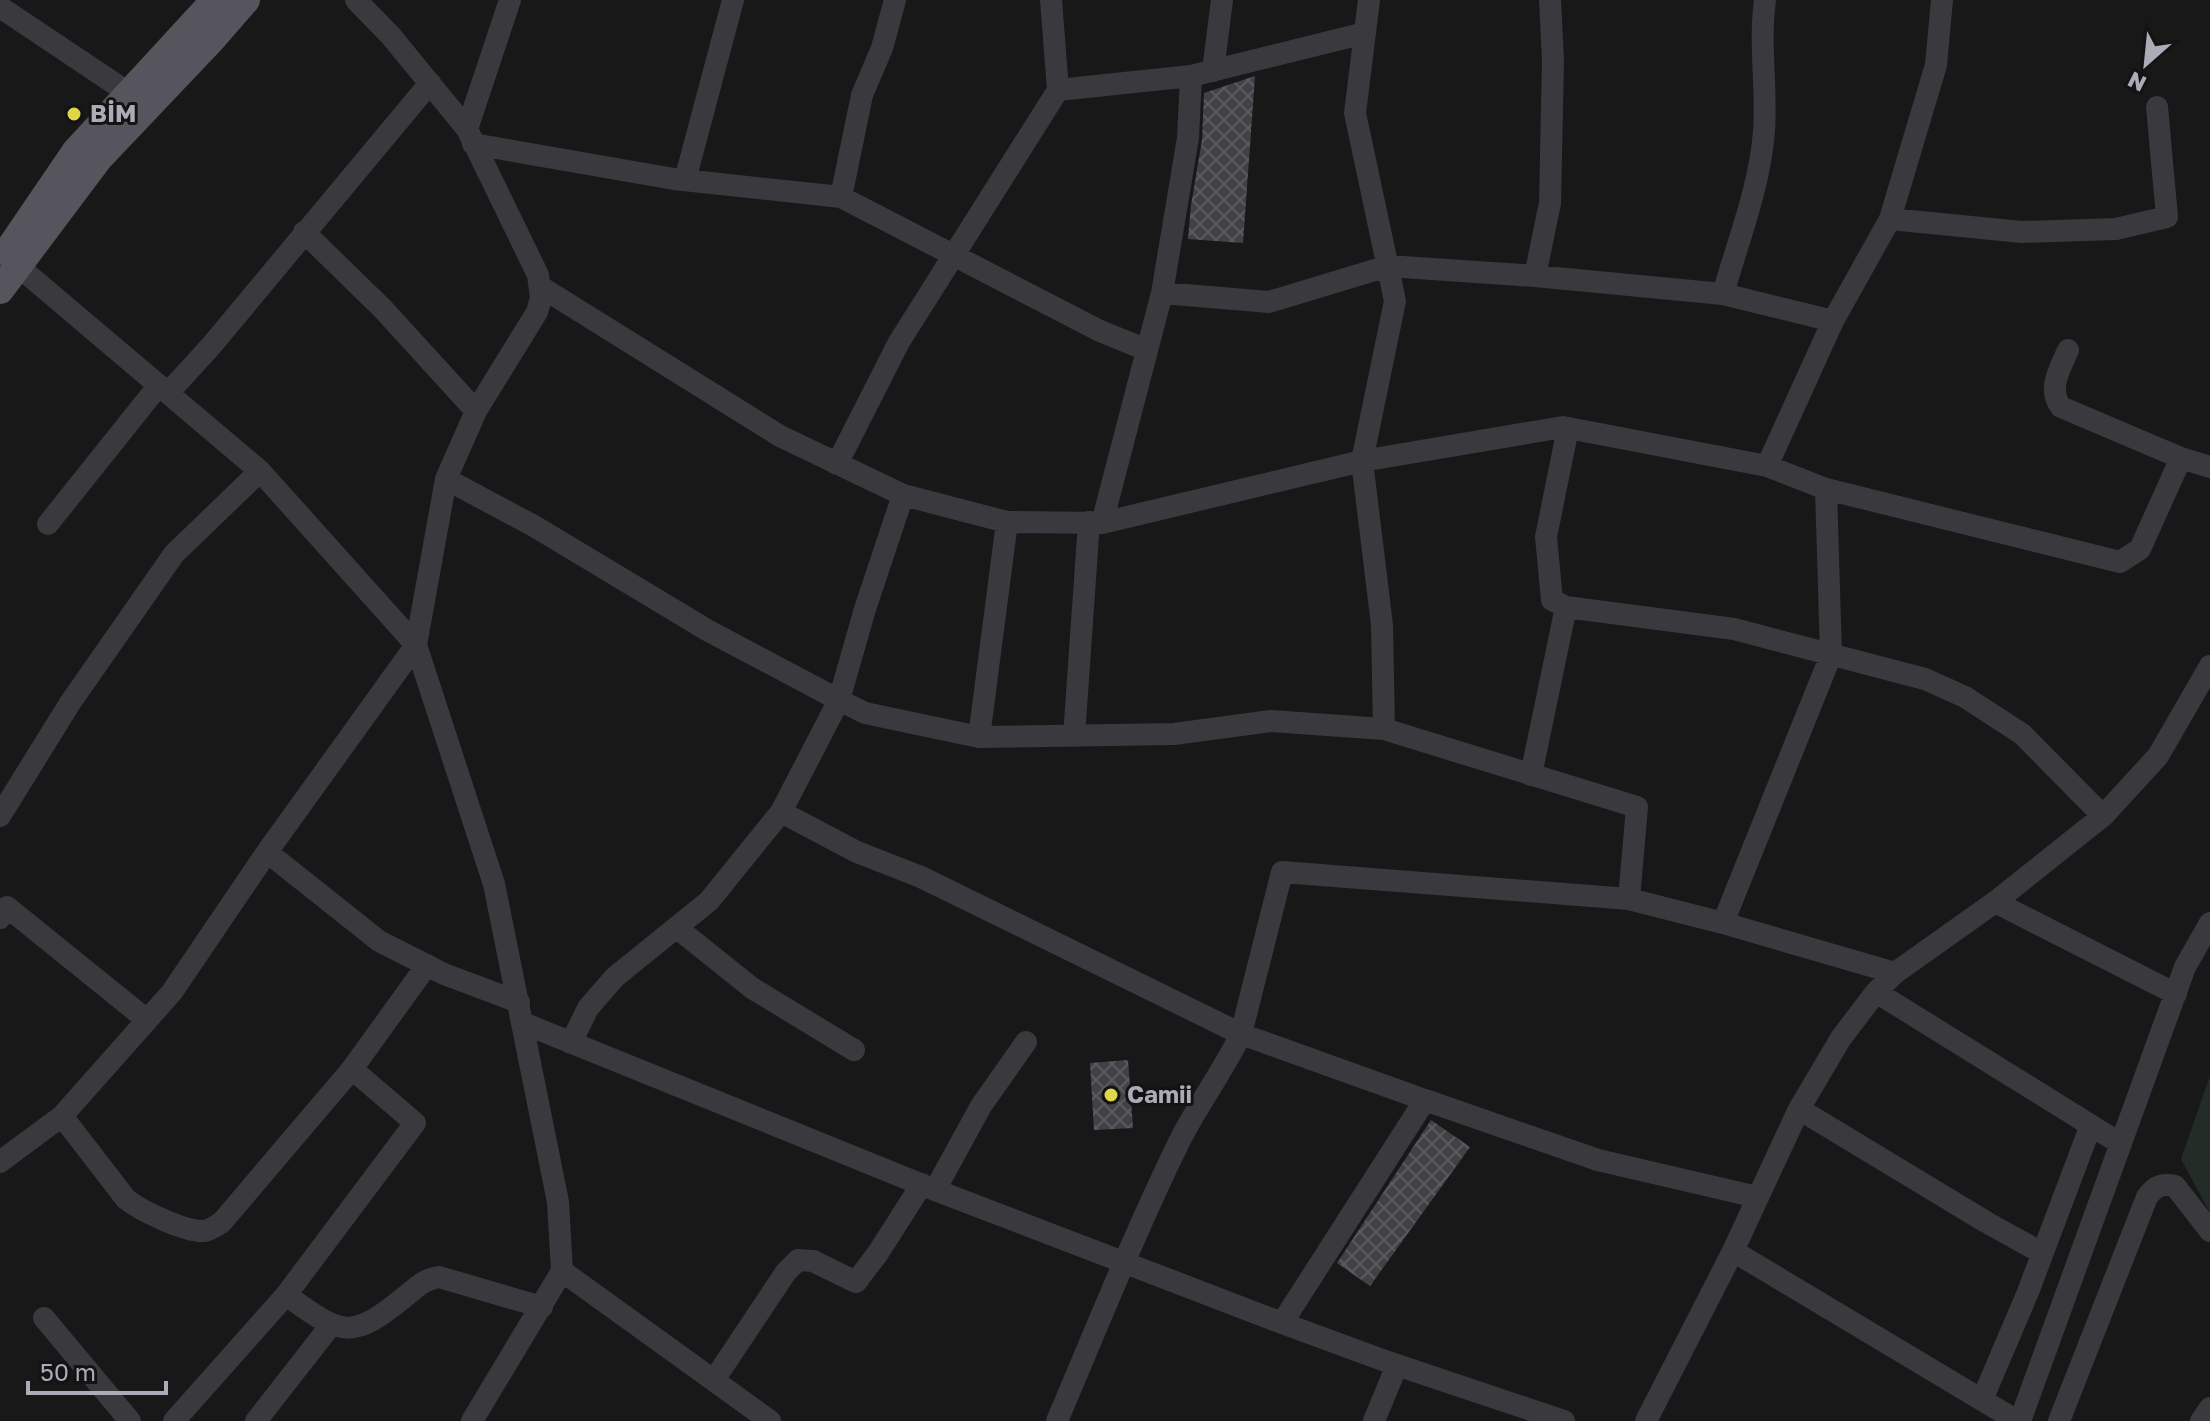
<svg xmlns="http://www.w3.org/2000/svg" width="2210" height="1421" viewBox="0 0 2210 1421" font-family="'Golos Text',sans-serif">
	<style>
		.grass { fill: #242c27 }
		.building { fill: url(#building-cross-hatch) }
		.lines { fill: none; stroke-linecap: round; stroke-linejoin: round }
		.minor { stroke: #39393e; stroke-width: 22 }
		.major { stroke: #56555d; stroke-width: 28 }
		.poi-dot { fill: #e0d649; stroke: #131314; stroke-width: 3 }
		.labels { text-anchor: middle; stroke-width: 6; stroke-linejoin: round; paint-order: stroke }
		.poi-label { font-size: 24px; font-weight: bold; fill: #abacb8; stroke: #131314; text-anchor: start }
	</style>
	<defs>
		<pattern id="building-cross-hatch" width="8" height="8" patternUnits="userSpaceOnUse" patternTransform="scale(2)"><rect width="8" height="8" fill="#424246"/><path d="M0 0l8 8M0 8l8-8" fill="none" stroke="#5b5b5f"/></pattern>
	</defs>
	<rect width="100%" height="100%" fill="#181819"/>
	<!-- grass -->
	<path class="grass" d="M 2210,1076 L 2210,1213 L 2181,1159 Z"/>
	<!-- building -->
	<path class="building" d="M 1255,76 L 1243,243 L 1188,239 L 1191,205 L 1202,140 L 1204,93 Z
		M 1128,1060 L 1133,1128 L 1094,1130 L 1090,1063 Z
		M 1431,1120 L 1470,1147 L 1370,1286 L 1337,1263 Z"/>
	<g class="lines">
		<!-- minor -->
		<path class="minor" d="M 356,0 L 391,36 L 467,129 L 538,275 L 541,298 L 537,312 L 476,411 L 446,479 L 416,645 L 267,852 L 379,941 L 444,974 L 519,1002
			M 1051,0 L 1058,90 L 1191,76
			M 1369,0 L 1355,113 L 1395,301 L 1362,461 L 1102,523 L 1162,293 L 1269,302 L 1388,266 L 1535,276
			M 1550,0 L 1553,60 L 1550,203 L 1535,276 L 1723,294 C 1738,241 1760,186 1764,131 C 1767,87 1759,44 1765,0
			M 0,7 L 130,94
			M 1213,71 L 1222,0
			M 467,129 L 510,0
			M 473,144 L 674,179 L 841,197 L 1100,331 L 1147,350
			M 685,180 L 733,0
			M 841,197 L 862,95 L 882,48 L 895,0
			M 1890,219 L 2022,232 L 2116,229 L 2167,217 L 2157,107
			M 304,232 L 383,309 L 476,411
			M 6,256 L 260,471 L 416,645 L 494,884 L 558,1202 L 562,1271 L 472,1421
			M 541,287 L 780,436 L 903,495 L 1007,522 L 1102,523
			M 1162,293 L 1188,138 L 1191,76 L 1365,33
			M 1723,294 L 1833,321
			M 2068,350 C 2060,369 2047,389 2061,407 L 2181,458
			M 168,393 L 211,346 L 430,83
			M 837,464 L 899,342 L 1058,90
			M 1767,466 L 1833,321 L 1890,219 L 1936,65 L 1942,0
			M 446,479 L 534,526 L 707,630 L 839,700 L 865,609 L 903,495
			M 1826,489 L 2120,562 L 2140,549 L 2181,458 L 2210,467
			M 48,524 L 159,385
			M 1566,607 L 1552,600 L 1546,537 L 1568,428
			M 1074,736 L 1089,522
			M 979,737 L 1007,522
			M 1531,775 L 1566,607 L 1734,629 L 1925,679 L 1965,697 L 2022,734 L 2103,816
			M 0,816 L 70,703 L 174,554 L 260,471
			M 267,852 L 172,992 L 62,1116 L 126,1199 C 141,1211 185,1232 204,1231 C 211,1230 216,1226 222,1222 L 352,1069 L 427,965
			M 1629,899 L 1637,807 L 1384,729 L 1382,625 L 1362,461 L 1563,427 L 1767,466 L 1826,489 L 1831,655 L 1723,923
			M 1995,902 L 2176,994
			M 0,918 L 7,907 L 147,1020
			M 677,928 L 752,988 L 854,1050
			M 1876,992 L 2121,1144
			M 523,1023 L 935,1190 L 1282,1323 L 1388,1362 L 1564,1421
			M 571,1043 L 588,1008 L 615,977 L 709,901 L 781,812
			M 1425,1100 L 1241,1034 L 1282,872 L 1629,899 L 1723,923 L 1895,973
			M 1799,1109 L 1986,1222 L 2042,1253
			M 0,1162 L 62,1116
			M 935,1190 L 981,1106 L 1026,1042
			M 1733,1251 L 2017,1421
			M 562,1271 L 770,1421
			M 286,1295 C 343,1336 351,1341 407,1295 C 418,1286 425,1279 439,1277 L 542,1307
			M 44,1318 L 130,1421
			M 1282,1323 L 1425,1100 L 1598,1160 L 1757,1197
			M 714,1380 L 786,1272 L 798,1260 L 813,1261 L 856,1282 L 878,1253 L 922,1184
			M 1982,1400 L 2028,1292 L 2091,1125
			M 174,1421 L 286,1295 L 415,1123 L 352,1069
			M 256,1421 L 331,1325
			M 1057,1421 C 1097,1327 1135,1232 1180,1140 C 1199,1103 1223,1071 1241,1034 L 921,877 L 857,852 L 781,812 L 839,700 L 865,713 L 979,737 L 1174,734 L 1271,721 L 1384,729
			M 1374,1421 L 1397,1365
			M 1646,1421 L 1733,1251 L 1799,1109 L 1841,1038 L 1876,992 L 1895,973 L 1995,902 L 2103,816 L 2158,756 L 2210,666
			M 2020,1421 L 2185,967 L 2210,923
			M 2059,1421 L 2147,1197 C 2155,1186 2162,1183 2175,1186 L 2210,1231
			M 2201,1421 L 2210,1408"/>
		<!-- major -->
		<path class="major" d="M 7,252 L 76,151 L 215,0
			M 0,290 L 99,158 L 212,39 L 246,0"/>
	</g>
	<!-- markers -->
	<g class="poi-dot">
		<circle cx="74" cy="114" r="8"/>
		<circle cx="1111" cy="1095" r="8"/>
	</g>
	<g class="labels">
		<!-- poi labels -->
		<g class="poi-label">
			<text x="90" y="122">BİM</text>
			<text x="1127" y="1103">Camii</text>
		</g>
	</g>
	<!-- north arrow -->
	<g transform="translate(2146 64) rotate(207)" stroke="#131314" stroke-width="6" paint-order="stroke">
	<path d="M0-6L14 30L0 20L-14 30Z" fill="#abacb8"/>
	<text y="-12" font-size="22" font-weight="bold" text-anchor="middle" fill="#abacb8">N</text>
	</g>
	<!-- scale -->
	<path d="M28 1381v12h138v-12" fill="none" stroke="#abacb8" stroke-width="4"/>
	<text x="40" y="1381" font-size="24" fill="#abacb8" stroke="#131314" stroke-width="6" paint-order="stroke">50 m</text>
</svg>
